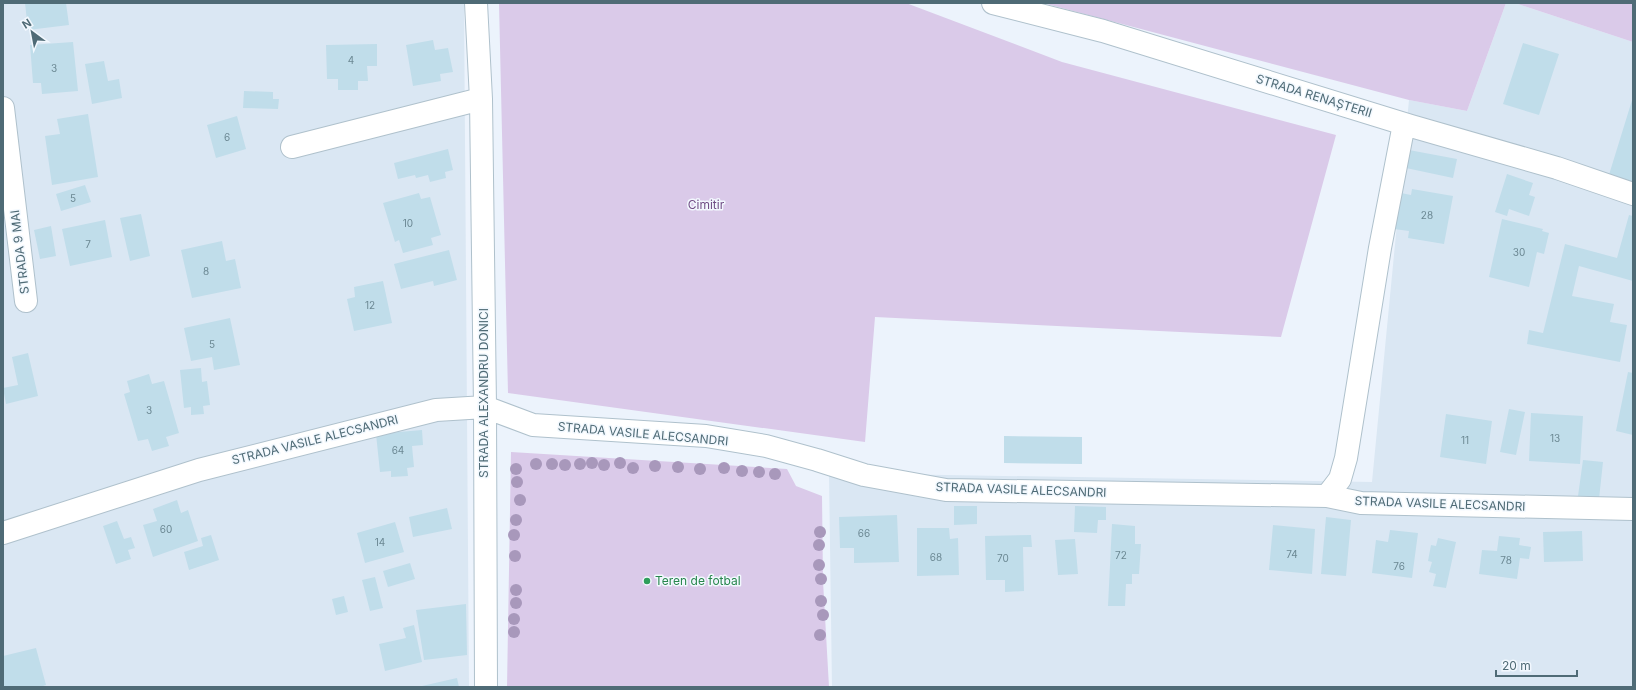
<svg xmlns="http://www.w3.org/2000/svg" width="1636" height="690" viewBox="0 0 1636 690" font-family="Inter,sans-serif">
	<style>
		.residential { fill: #dae7f3 }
		.green { fill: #dacae9 }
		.building { fill: #c0ddea }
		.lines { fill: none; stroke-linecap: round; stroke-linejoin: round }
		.minor-casing { stroke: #afc1cc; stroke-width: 24 }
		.minor { stroke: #fff; stroke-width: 22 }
		.tree { fill: #a898bb }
		.leisure-dot { fill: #2e9e5b; stroke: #f2f8fe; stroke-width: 1.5 }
		.labels { text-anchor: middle; stroke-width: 3; stroke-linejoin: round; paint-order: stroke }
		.number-label { font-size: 10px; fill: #6b8893 }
		.street-label { font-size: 12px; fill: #4f6b76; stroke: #f2f8fe }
		.park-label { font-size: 12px; fill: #714e86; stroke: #f2f8fe }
		.leisure-label { font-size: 12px; fill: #27864d; stroke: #f2f8fe; text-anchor: start }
	</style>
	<rect width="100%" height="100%" fill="#ecf3fc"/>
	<!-- residential -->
	<path class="residential" d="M 3,3 L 464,3 L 469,687 L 3,687 Z
		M 1506,3 L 1515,3 L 1633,42 L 1633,687 L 832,687 L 829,473 L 1372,482 L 1409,100 L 1467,111 Z"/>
	<!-- green -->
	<path class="green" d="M 499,3 L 906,3 L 1062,62 L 1336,135 L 1281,337 L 875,317 L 865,442 L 508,393 Z
		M 1043,3 L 1506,3 L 1467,111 L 1409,100 Z
		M 1515,3 L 1633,3 L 1633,42 Z
		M 511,452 L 787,469 L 796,486 L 822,496 L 823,581 L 829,687 L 507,687 Z"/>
	<!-- building -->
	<path class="building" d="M 25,3 L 66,3 L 69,25 L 28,30 Z
		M 433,40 L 435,50 L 448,48 L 453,72 L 440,74 L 441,81 L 413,86 L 406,45 Z
		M 73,42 L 78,91 L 42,94 L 41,83 L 33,83 L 30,45 Z
		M 1523,43 L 1559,54 L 1539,115 L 1503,104 Z
		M 377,44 L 377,66 L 367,66 L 368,81 L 358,81 L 358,90 L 338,90 L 338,79 L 327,79 L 326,45 Z
		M 104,61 L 108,81 L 119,79 L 122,98 L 92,104 L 85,64 Z
		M 244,91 L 273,92 L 273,99 L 279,99 L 278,109 L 243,108 Z
		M 1633,97 L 1633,185 L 1608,178 Z
		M 88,114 L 98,177 L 52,185 L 45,136 L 60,134 L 57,119 Z
		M 237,116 L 246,149 L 216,158 L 207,125 Z
		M 448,149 L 453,170 L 445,172 L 446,178 L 430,182 L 428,175 L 416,178 L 415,175 L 398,179 L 394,163 Z
		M 1409,150 L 1457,159 L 1453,178 L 1406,168 Z
		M 1507,174 L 1533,183 L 1529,195 L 1535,197 L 1529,216 L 1509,209 L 1507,216 L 1495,212 Z
		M 85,185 L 91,202 L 61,211 L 56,194 Z
		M 1412,189 L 1453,196 L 1444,244 L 1408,238 L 1409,231 L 1394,229 L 1401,193 L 1411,195 Z
		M 419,193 L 421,199 L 430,197 L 441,235 L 431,238 L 433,245 L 403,253 L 399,240 L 395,242 L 383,203 Z
		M 141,214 L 150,256 L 130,261 L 120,218 Z
		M 1629,215 L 1633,216 L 1633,281 L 1579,266 L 1572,296 L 1614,304 L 1610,322 L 1627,325 L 1620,362 L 1527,344 L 1529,330 L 1543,333 L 1565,244 L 1617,258 Z
		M 1502,219 L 1543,229 L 1542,231 L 1549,233 L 1544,254 L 1537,252 L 1529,287 L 1489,277 Z
		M 105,220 L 112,257 L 70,266 L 62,229 Z
		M 51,226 L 56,256 L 40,259 L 34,230 Z
		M 222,241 L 226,261 L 235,259 L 241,288 L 192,298 L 181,250 Z
		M 449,250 L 457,280 L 434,286 L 433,281 L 401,289 L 394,264 Z
		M 383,281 L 392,323 L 354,331 L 347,299 L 355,297 L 354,287 Z
		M 230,318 L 240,365 L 214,370 L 212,357 L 191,361 L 184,328 Z
		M 28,353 L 38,396 L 6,404 L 3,388 L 18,385 L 12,357 Z
		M 201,368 L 202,382 L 207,381 L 210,405 L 203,406 L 204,414 L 191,415 L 191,407 L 184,408 L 180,370 Z
		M 1628,372 L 1633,373 L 1633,435 L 1616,431 Z
		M 149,374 L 152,384 L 164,381 L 179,433 L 166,437 L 169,446 L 152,451 L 148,439 L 138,441 L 124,394 L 130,392 L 127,381 Z
		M 1509,409 L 1525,412 L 1516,455 L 1500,452 Z
		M 1531,413 L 1583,416 L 1580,464 L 1529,461 Z
		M 1446,414 L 1492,421 L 1486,464 L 1440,457 Z
		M 422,430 L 423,445 L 412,446 L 414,467 L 407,468 L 408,476 L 391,477 L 391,471 L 380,472 L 376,434 Z
		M 1004,436 L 1082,437 L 1082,464 L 1004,463 Z
		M 1583,460 L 1603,462 L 1599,499 L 1578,496 Z
		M 177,500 L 181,513 L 188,510 L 198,541 L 153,557 L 143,525 L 157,521 L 153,509 Z
		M 954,506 L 977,506 L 977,524 L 954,525 Z
		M 1075,506 L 1106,507 L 1106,520 L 1098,520 L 1097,533 L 1074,532 Z
		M 447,508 L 452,529 L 413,537 L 409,517 Z
		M 897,515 L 899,562 L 854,563 L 854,548 L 840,548 L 839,517 Z
		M 1326,517 L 1351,520 L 1346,576 L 1321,574 Z
		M 117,521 L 124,539 L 131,537 L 135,548 L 128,550 L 131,559 L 116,564 L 103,526 Z
		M 395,522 L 404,552 L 365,563 L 357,533 Z
		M 1112,524 L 1135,526 L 1135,544 L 1141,544 L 1139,574 L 1132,574 L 1132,584 L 1126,584 L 1125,606 L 1108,606 Z
		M 1273,525 L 1315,529 L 1312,574 L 1269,570 Z
		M 917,528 L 949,528 L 950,539 L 958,538 L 959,575 L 917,576 Z
		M 1390,530 L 1418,533 L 1412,578 L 1372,573 L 1376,540 L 1388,542 Z
		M 1582,531 L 1583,561 L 1544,562 L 1543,532 Z
		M 211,535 L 219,560 L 189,570 L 184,552 L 203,546 L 201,538 Z
		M 1031,535 L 1032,547 L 1023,547 L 1024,591 L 1005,592 L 1005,580 L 986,580 L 985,536 Z
		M 1499,536 L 1520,538 L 1519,545 L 1531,547 L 1529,559 L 1520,558 L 1517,579 L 1479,574 L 1482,550 L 1497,551 Z
		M 1438,538 L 1456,542 L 1446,588 L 1433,586 L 1436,574 L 1429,572 L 1432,562 L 1428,561 L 1431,545 L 1436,546 Z
		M 1075,539 L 1078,574 L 1058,575 L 1055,540 Z
		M 410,563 L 415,579 L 388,587 L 383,571 Z
		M 375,577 L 383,608 L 370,611 L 362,580 Z
		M 344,596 L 348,612 L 336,615 L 332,599 Z
		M 466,604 L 467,655 L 424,660 L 416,610 Z
		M 414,625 L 422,662 L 385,671 L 379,644 L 406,638 L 403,628 Z
		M 36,648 L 46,685 L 40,687 L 3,687 L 3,656 Z
		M 457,678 L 459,687 L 422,687 L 422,686 Z"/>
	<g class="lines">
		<defs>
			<path id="minor" d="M 476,3 L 481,99 L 485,407 L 486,687
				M 993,3 L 1103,31 L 1411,126 L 1557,168 L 1633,194
				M 3,108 L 26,301
				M 292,147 L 481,99
				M 1327,496 L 1340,479 L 1346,458 L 1380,248 L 1404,124
				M 3,533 L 199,470 L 436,410 L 485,407 L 533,425 L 706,436 L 766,446 L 817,460 L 864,475 L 946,490 L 1327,496 L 1361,503 L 1633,509"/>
		</defs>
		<!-- minor casing -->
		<use href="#minor" class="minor-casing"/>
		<!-- minor -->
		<use href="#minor" class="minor"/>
	</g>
	<!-- trees -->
	<g class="tree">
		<circle cx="592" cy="463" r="6"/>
		<circle cx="620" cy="463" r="6"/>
		<circle cx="536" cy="464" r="6"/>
		<circle cx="552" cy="464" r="6"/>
		<circle cx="580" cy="464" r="6"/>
		<circle cx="565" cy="465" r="6"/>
		<circle cx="604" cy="465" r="6"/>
		<circle cx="655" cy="466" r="6"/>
		<circle cx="678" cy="467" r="6"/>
		<circle cx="633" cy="468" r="6"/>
		<circle cx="724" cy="468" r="6"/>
		<circle cx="516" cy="469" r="6"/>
		<circle cx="700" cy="469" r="6"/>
		<circle cx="742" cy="471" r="6"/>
		<circle cx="759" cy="472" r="6"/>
		<circle cx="775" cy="474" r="6"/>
		<circle cx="517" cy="482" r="6"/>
		<circle cx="520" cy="500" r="6"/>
		<circle cx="516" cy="520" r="6"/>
		<circle cx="820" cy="532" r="6"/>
		<circle cx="514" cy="535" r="6"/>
		<circle cx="819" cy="545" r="6"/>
		<circle cx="515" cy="556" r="6"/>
		<circle cx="819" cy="565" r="6"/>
		<circle cx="821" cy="579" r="6"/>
		<circle cx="516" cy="590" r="6"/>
		<circle cx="821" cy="601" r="6"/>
		<circle cx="516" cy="603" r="6"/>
		<circle cx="823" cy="615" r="6"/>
		<circle cx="514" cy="619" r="6"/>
		<circle cx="514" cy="632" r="6"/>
		<circle cx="820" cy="635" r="6"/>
	</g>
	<!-- markers -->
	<circle class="leisure-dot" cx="647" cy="581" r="4"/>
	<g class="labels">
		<!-- number labels -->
		<g class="number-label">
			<text x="351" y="64">4</text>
			<text x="54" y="72">3</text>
			<text x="227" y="141">6</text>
			<text x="73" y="202">5</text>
			<text x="1427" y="219">28</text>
			<text x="408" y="227">10</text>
			<text x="88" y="248">7</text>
			<text x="1519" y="256">30</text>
			<text x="206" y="275">8</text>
			<text x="370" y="309">12</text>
			<text x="212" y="348">5</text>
			<text x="149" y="414">3</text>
			<text x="1555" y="442">13</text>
			<text x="1465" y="444">11</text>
			<text x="398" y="454">64</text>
			<text x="166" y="533">60</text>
			<text x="864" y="537">66</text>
			<text x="380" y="546">14</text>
			<text x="1292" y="558">74</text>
			<text x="1121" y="559">72</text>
			<text x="936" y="561">68</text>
			<text x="1003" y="562">70</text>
			<text x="1506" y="564">78</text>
			<text x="1399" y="570">76</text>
		</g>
		<!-- street labels -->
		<g class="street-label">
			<text transform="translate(1314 96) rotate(17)" y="4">STRADA RENAȘTERII</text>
			<text transform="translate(20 252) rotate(-97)" y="4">STRADA 9 MAI</text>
			<text transform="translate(484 393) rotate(-90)" y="4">STRADA ALEXANDRU DONICI</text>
			<text transform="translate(643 434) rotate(5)" y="4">STRADA VASILE ALECSANDRI</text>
			<text transform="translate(315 440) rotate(-14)" y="4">STRADA VASILE ALECSANDRI</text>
			<text transform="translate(1021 490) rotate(2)" y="4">STRADA VASILE ALECSANDRI</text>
			<text transform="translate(1440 504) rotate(2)" y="4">STRADA VASILE ALECSANDRI</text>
		</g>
		<!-- park labels -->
		<g class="park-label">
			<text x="706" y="209">Cimitir</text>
		</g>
		<!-- leisure labels -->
		<g class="leisure-label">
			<text x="655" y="585">Teren de fotbal</text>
		</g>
	</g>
	<!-- border -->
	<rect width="1636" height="690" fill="none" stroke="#4f6b76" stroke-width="8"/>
	<!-- north arrow -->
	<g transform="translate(32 32) rotate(328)" stroke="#f2f8fe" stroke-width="3" paint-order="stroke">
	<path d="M0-3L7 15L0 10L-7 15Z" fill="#4f6b76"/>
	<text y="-6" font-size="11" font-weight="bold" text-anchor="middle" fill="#4f6b76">N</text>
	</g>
	<!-- scale -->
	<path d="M1496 670v6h81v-6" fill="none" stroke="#4f6b76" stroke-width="2"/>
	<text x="1502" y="670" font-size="12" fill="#4f6b76" stroke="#f2f8fe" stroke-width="3" paint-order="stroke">20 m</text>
</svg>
